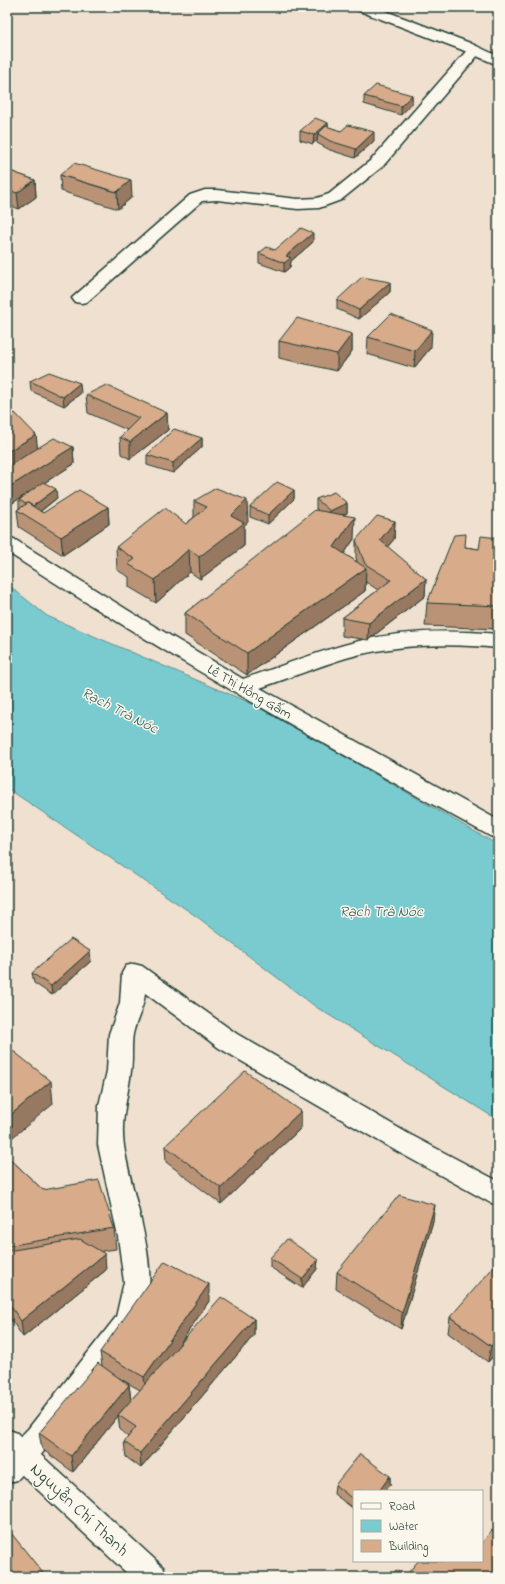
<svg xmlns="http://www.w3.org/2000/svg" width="505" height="1584" viewBox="0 0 505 1584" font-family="'Indie Flower',sans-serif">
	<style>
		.water { fill: #7acbd0; stroke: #569292 }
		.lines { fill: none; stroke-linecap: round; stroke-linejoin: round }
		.street-casing { stroke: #1f3d34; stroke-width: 3 }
		.secondary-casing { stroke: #1f3d34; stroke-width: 3 }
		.street { fill: #fbf7ec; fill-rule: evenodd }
		.secondary { fill: #fbf7ec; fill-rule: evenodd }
		.wall { fill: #ba9377; stroke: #1f3d34; fill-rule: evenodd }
		.shaded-wall { fill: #977861; stroke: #1f3d34 }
		.building { fill: #d8ab8a; stroke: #1f3d34 }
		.labels { text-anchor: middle; stroke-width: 3; stroke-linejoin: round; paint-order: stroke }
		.street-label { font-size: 14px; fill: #1f3d34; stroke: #fbf7ec }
		.water-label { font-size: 15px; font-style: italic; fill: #36605b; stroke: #fbf7ec }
		.near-street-label { font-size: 17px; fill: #1f3d34; stroke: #fbf7ec }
	</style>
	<rect width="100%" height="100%" fill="#f0e0cf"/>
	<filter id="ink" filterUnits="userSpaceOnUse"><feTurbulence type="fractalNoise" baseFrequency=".025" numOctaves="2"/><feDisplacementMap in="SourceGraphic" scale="8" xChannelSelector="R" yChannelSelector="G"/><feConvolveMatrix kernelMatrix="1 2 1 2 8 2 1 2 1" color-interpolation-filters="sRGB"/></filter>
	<g filter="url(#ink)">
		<!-- water -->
		<path class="water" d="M 7,584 L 47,616 L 255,705 L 498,845 L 498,1120 L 316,1007 L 196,916 L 7,788 Z"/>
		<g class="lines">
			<defs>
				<path id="street" d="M 474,47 L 479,48 L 481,51 L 479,54 L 383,166 L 341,200 L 319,208 L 298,209 L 217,200 L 202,201 L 87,302 L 81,303 L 75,302 L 72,298 L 190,195 L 205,190 L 217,190 L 298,199 L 317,198 L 329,194 L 371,160 L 469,48 Z
					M 7,537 L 14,539 L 134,614 L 243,679 C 282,666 319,651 359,641 C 404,630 452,630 498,634 L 498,648 C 448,643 395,644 346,658 C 317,667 289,678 260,688 L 498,820 L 498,838 L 490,836 C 326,746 164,654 7,552 Z
					M 134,964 L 142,966 L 237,1034 L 409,1134 L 498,1181 L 498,1205 L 489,1202 L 391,1148 L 219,1048 L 145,993 C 144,1008 136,1020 133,1034 C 131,1046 133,1059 131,1071 C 128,1096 120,1120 124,1146 C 133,1206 166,1271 139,1331 L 48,1447 L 17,1480 L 7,1483 L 7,1450 L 28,1429 L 116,1317 L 124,1282 L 118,1237 L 98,1145 L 99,1105 L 107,1071 L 109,1034 L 120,1003 L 122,973 L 126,966 Z"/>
				<path id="secondary" d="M 355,7 L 375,7 L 470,43 L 498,56 L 498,65 L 460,49 L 357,10 Z
					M 7,1429 L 17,1433 L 163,1567 L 167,1577 L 131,1577 L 7,1461 Z"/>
			</defs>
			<!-- street casing -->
			<use href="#street" class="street-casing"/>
			<!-- secondary casing -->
			<use href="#secondary" class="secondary-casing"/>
			<!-- street -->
			<use href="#street" class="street"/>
			<!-- secondary -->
			<use href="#secondary" class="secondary"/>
		</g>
		<!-- wall -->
		<path class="wall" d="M 412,95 L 412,104 L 401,115 L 364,104 L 364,96 Z
			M 328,123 L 328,127 L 374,141 L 355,158 L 330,150 L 317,143 L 317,140 L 313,144 L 300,140 L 300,131 Z
			M 7,170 L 35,180 L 36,197 L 19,209 L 11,206 Z
			M 60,175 L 132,197 L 118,209 L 61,191 Z
			M 313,242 L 291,261 L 290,267 L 284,272 L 259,263 L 259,253 L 275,250 Z
			M 390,282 L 390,292 L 359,319 L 337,309 L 337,300 Z
			M 352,334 L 352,351 L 337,371 L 279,358 L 279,341 Z
			M 368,337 L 431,347 L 414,368 L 367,354 Z
			M 30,381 L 81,393 L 64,406 L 31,391 Z
			M 86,395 L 167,413 L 168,430 L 130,459 L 121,454 L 120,437 L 127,430 L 88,413 Z
			M 7,417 L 36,435 L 37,449 L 73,447 L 74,464 L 44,483 L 57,498 L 41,511 L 43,513 L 108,507 L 109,524 L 63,555 L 19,527 L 17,510 L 19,509 L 19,500 L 30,492 L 11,504 L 7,502 Z
			M 202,438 L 202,447 L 173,473 L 147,465 L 147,455 Z
			M 294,490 L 294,499 L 268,524 L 250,517 L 250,507 Z
			M 316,499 L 347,503 L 347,513 L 343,515 L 354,539 L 344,554 L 357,562 L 356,557 L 356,540 L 395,521 L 394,539 L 387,547 L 426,579 L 425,596 L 368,640 L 342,636 L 342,618 L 378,590 L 366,582 L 365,591 L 247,675 L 185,635 L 185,613 L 318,510 L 316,509 Z
			M 194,501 L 248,522 L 244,526 L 244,546 L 200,579 L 190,572 L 156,603 L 129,587 L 129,577 L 117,570 L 116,547 L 186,524 L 194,517 Z
			M 498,538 L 498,629 L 425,626 L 427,603 L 465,547 L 479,549 Z
			M 91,961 L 52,995 L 34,983 L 32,973 Z
			M 301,1111 L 301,1128 L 221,1204 L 166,1162 L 165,1146 Z
			M 7,1156 L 43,1190 L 114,1228 L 116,1249 L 102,1251 L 106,1270 L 23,1337 L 7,1314 Z
			M 433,1221 L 401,1329 L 336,1289 L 337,1272 Z
			M 270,1258 L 318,1260 L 317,1269 L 302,1288 L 270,1267 Z
			M 209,1301 L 177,1348 L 254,1319 L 254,1335 L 141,1468 L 126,1457 L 124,1442 L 128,1437 L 120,1430 L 118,1416 L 73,1472 L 42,1449 L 39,1433 L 102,1366 L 100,1352 ZM 119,1378 L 140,1390 L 131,1400 L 129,1385 Z
			M 450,1317 L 498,1351 L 488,1362 L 448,1333 Z
			M 390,1476 L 390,1485 L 384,1491 L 354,1491 L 354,1509 L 334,1494 L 335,1485 Z"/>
		<!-- shaded-wall -->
		<path class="shaded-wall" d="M 412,95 L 412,104 L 401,115 L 401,106 Z
			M 328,123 L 328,132 L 318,134 L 317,140 L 313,144 L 314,135 Z
			M 374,132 L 374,141 L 355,158 L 356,149 Z
			M 35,180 L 36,197 L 19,209 L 17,193 Z
			M 131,180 L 132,197 L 118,209 L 117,192 Z
			M 9,190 L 11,206 L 7,209 L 7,191 Z
			M 313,233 L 313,242 L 291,261 L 290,267 L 284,272 L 284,263 L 286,256 Z
			M 390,282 L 390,292 L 359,319 L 359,310 Z
			M 432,330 L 431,347 L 414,368 L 415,351 Z
			M 352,334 L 352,351 L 337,371 L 337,354 Z
			M 80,383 L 81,393 L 64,406 L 63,397 Z
			M 167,413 L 168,430 L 130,459 L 130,442 Z
			M 36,435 L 38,452 L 7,470 L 7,452 Z
			M 202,438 L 202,447 L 173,473 L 173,463 Z
			M 73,447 L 74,464 L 11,504 L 9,487 Z
			M 56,489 L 57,498 L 33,517 L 32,507 Z
			M 294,490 L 294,499 L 268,524 L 268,515 Z
			M 247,500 L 248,522 L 244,526 L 244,546 L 200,579 L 199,557 L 231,516 Z
			M 347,503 L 347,513 L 330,521 L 330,511 Z
			M 108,507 L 109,524 L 63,555 L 61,537 Z
			M 355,517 L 354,539 L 333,570 L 334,547 Z
			M 395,521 L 394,539 L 379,558 L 380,540 Z
			M 189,549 L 190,572 L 156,603 L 155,580 Z
			M 366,568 L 365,591 L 247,675 L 247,653 Z
			M 426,579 L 425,596 L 368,640 L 369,623 Z
			M 90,951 L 91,961 L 52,995 L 51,986 Z
			M 51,1081 L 53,1104 L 7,1142 L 7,1118 Z
			M 301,1111 L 301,1128 L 221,1204 L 221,1188 Z
			M 435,1205 L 433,1221 L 401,1329 L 402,1313 Z
			M 105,1254 L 106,1270 L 23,1337 L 21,1321 Z
			M 318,1260 L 317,1269 L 302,1288 L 302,1279 Z
			M 209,1284 L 209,1301 L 146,1393 L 144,1377 Z
			M 254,1319 L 254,1335 L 141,1468 L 140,1453 Z
			M 498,1338 L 498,1351 L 488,1362 L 491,1346 Z
			M 129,1385 L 131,1401 L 118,1415 L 118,1416 L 73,1472 L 71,1456 Z
			M 390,1476 L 390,1485 L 384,1491 L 379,1491 Z
			M 43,1573 L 44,1577 L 38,1577 Z"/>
		<!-- building -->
		<path class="building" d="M 376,85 L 412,95 L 401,106 L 364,96 Z
			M 315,118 L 328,123 L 314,135 L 300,131 Z
			M 348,125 L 374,132 L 356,149 L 330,141 L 318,134 L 326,126 L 341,131 Z
			M 74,163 L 131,180 L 117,192 L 60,175 Z
			M 7,170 L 35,180 L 17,193 L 9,190 L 7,191 Z
			M 301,228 L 313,233 L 286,256 L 291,258 L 284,263 L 259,253 L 267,247 L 275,250 Z
			M 362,277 L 390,282 L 359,310 L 337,300 Z
			M 391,314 L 432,330 L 415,351 L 368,337 Z
			M 297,318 L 352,334 L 337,354 L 279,341 Z
			M 49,372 L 80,383 L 63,397 L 30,381 Z
			M 106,385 L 167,413 L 130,442 L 120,437 L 139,418 L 86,395 Z
			M 15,413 L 36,435 L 7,452 L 7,417 Z
			M 174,429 L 202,438 L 173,463 L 147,455 Z
			M 54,438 L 73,447 L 9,487 L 7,485 L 7,467 Z
			M 43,482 L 56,489 L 33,506 L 28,503 L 26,504 L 19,500 Z
			M 277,482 L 294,490 L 268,515 L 250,507 Z
			M 216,488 L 247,500 L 231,516 L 244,523 L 199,557 L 189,549 L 155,580 L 128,564 L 135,559 L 116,547 L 165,508 L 186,524 L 207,507 L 194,501 Z
			M 79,490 L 108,507 L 61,537 L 17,510 L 28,503 L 43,513 Z
			M 334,492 L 347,503 L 330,511 L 316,499 Z
			M 315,510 L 355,517 L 334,547 L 366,568 L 247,653 L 185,613 Z
			M 377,516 L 395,521 L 380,540 L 426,579 L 369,623 L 342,618 L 391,580 L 365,564 L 356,540 Z
			M 466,534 L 465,547 L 479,549 L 481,536 L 498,538 L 498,606 L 427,603 L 454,535 Z
			M 71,939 L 90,951 L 51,986 L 32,973 Z
			M 12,1050 L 51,1081 L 7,1118 L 7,1055 Z
			M 245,1071 L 301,1111 L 221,1188 L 165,1146 Z
			M 7,1156 L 43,1190 L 99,1180 L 114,1228 L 7,1246 Z
			M 399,1195 L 435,1205 L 402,1313 L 337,1272 Z
			M 80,1239 L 105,1254 L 21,1321 L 7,1301 L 7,1251 Z
			M 287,1239 L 318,1260 L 302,1279 L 270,1258 Z
			M 165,1261 L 209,1284 L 144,1377 L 100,1352 Z
			M 498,1262 L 498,1338 L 491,1346 L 450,1317 Z
			M 221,1297 L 254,1319 L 140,1453 L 124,1442 L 136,1427 L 118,1415 Z
			M 98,1363 L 129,1385 L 71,1456 L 39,1433 Z
			M 360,1454 L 390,1476 L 379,1491 L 354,1491 L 354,1500 L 335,1485 Z
			M 7,1528 L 43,1573 L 38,1577 L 7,1577 Z
			M 492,1530 L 498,1534 L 498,1577 L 390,1577 L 396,1570 L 405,1577 L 418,1561 L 482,1561 L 482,1543 Z"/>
	</g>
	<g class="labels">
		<!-- street labels -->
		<g class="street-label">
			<text transform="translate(250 691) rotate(30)" y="5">Lê Thị Hồng Gấm</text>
		</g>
		<!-- water labels -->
		<g class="water-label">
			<text transform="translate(120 710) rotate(27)" y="5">Rạch Trà Nóc</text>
			<text x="381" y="916">Rạch Trà Nóc</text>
		</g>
		<!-- near-street labels -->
		<g class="near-street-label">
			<text transform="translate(80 1509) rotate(43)" y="6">Nguyễn Chí Thanh</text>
		</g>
	</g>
	<!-- margin -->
	<rect width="505" height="1584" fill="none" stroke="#fbf7ec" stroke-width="24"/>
	<rect x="12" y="12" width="481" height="1560" fill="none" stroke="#1f3d34" stroke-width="1.5" filter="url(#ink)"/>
	<!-- legend -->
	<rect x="353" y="1490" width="130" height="72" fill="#fbf7ec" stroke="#a3ada2"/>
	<rect x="361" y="1503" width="20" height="6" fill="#fbf7ec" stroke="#a3ada2"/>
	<text x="389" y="1510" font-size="12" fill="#1f3d34">Road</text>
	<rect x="361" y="1520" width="20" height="12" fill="#7acbd0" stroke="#a3ada2"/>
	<text x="389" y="1530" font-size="12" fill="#1f3d34">Water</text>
	<rect x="361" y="1540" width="20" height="12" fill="#d8ab8a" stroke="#a3ada2"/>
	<text x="389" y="1550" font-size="12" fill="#1f3d34">Building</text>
</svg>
